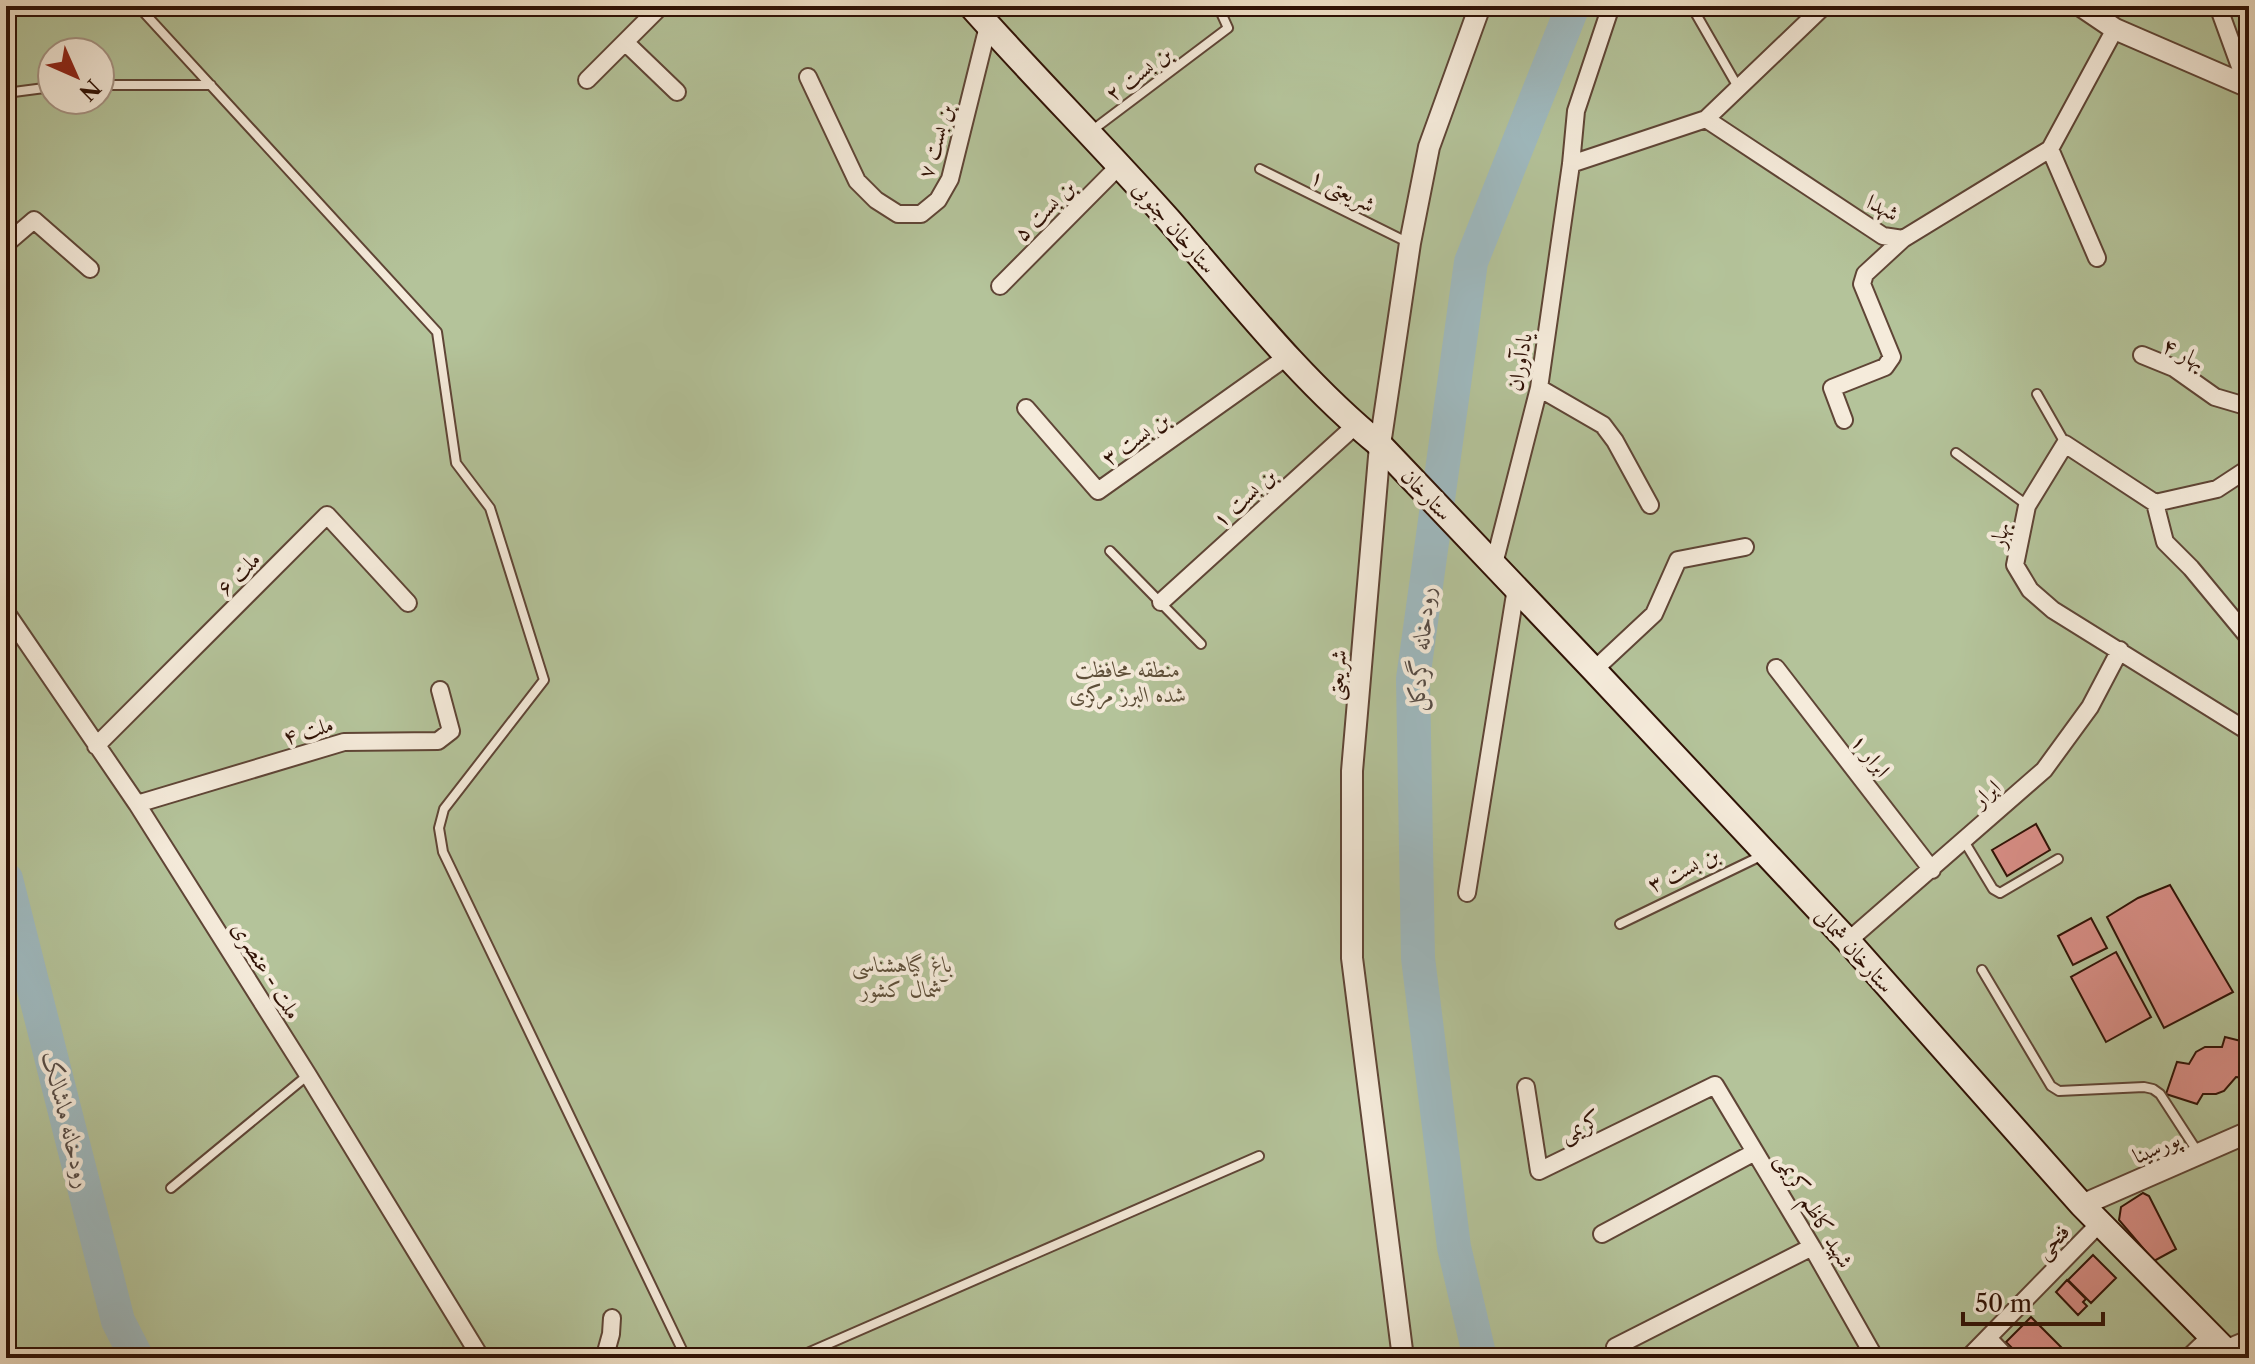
<svg xmlns="http://www.w3.org/2000/svg" width="2255" height="1364" viewBox="0 0 2255 1364" font-family="'Libre Caslon Text',Amiri,serif">
	<style>
		.green { fill: #b4c39a; stroke: #726a50; stroke-width: 2; fill-rule: evenodd }
		.lines { fill: none; stroke-linecap: round; stroke-linejoin: round }
		.river { stroke: #9fbac0; stroke-width: 34 }
		.building { fill: #d98e87; stroke: #2f1105; stroke-width: 2 }
		.service-casing { stroke: #5f4536; stroke-width: 12 }
		.minor-casing { stroke: #5f4536; stroke-width: 20 }
		.tertiary-casing { stroke: #5f4536; stroke-width: 24 }
		.secondary-casing { stroke: #2f1105; stroke-width: 28 }
		.service { stroke: #f5ebdb; stroke-width: 8 }
		.minor { stroke: #f5ebdb; stroke-width: 16 }
		.tertiary { stroke: #f5ebdb; stroke-width: 20 }
		.secondary { stroke: #f5ebdb; stroke-width: 24 }
		.labels { text-anchor: middle; stroke-width: 8; stroke-linejoin: round; paint-order: stroke }
		.street-label { font-size: 22px; fill: #2f1105; stroke: #f5ebdb }
		.park-label { font-size: 22px; font-style: italic; fill: #5e4f39; stroke: #f5ebdb }
		.water-label { font-size: 24px; font-style: italic; fill: #564c46; stroke: #f5ebdb }
	</style>
	<rect width="100%" height="100%" fill="#efe0c7"/>
	<filter id="stains"><feTurbulence type="fractalNoise" baseFrequency=".0025" numOctaves="4"/><feColorMatrix values="0 0 0 0 .2 0 0 0 0 .09 0 0 0 0 .02 0 0 0 .5 -.17"/></filter>
	<radialGradient id="worn" r=".72"><stop offset=".6" stop-color="#630" stop-opacity="0"/><stop offset="1" stop-color="#630" stop-opacity=".3"/></radialGradient>
	<!-- green -->
	<path class="green" d="M 6,6 L 2249,6 L 2249,1358 L 6,1358 ZM 52,52 L 100,52 L 100,100 L 52,100 Z"/>
	<g class="lines">
		<!-- river -->
		<path class="river" d="M 6,879 L 118,1321 L 137,1358
			M 1480,1358 L 1454,1247 L 1418,958 L 1413,679 L 1471,262 L 1573,6"/>
	</g>
	<!-- building -->
	<path class="building" d="M 2036,824 L 2050,850 L 2007,876 L 1992,850 Z
		M 2170,885 L 2233,992 L 2164,1028 L 2107,917 L 2138,898 Z
		M 2091,918 L 2107,948 L 2073,965 L 2058,936 Z
		M 2116,952 L 2151,1017 L 2106,1042 L 2071,977 Z
		M 2225,1037 L 2249,1043 L 2247,1078 L 2236,1077 L 2224,1091 L 2216,1094 L 2203,1094 L 2197,1104 L 2166,1094 L 2177,1062 L 2189,1064 L 2196,1052 L 2205,1047 L 2222,1047 Z
		M 2143,1193 L 2149,1196 L 2176,1249 L 2154,1261 L 2119,1220 L 2121,1207 Z
		M 2093,1255 L 2116,1278 L 2091,1303 L 2068,1280 Z
		M 2067,1280 L 2086,1299 L 2083,1302 L 2087,1306 L 2078,1315 L 2056,1292 Z
		M 2031,1317 L 2072,1358 L 2022,1358 L 2006,1342 Z"/>
	<g class="lines">
		<defs>
			<path id="service" d="M 138,6 L 437,332 L 456,463 L 490,508 L 544,680 L 444,809 L 439,828 L 443,852 L 686,1358
				M 1696,14 L 1738,87
				M 100,85 L 211,85
				M 6,93 L 52,87
				M 1090,132 L 1228,28 L 1218,6
				M 1260,169 L 1409,243
				M 2037,394 L 2065,443
				M 1956,453 L 2027,505
				M 1110,551 L 1201,644
				M 1964,841 L 1993,889 L 2000,893 L 2058,859
				M 1620,924 L 1765,854
				M 1982,970 L 2051,1086 L 2059,1091 L 2144,1087 L 2153,1089 L 2160,1094 L 2199,1154
				M 171,1188 L 308,1075
				M 796,1358 L 1259,1156"/>
			<path id="minor" d="M 661,6 L 625,42 L 677,92
				M 2218,6 L 2247,86
				M 808,77 L 857,181 L 876,200 L 898,214 L 921,214 L 938,200 L 950,179 L 988,26
				M 587,80 L 625,42
				M 1706,119 L 1824,6
				M 2050,149 L 2097,258
				M 1571,164 L 1706,119 L 1883,236 L 1903,239 L 2050,149 L 2115,29
				M 6,244 L 34,220 L 90,269
				M 1000,286 L 1120,165
				M 2142,355 L 2174,368 L 2215,397 L 2249,407
				M 1539,388 L 1603,425 L 1615,441 L 1650,505
				M 1026,408 L 1098,491 L 1288,356
				M 1844,420 L 1832,388 L 1885,367 L 1892,357 L 1862,284 L 1865,274 L 1903,239
				M 2249,468 L 2217,489 L 2155,503 L 2065,444 L 2027,506 L 2015,565 L 2030,590 L 2053,610 L 2249,732
				M 2155,503 L 2165,542 L 2191,568 L 2249,638
				M 1494,564 L 1539,388 L 1571,164 L 1576,111 L 1611,6
				M 1161,602 L 1356,425
				M 6,612 L 137,804 L 308,1075 L 481,1358
				M 1776,668 L 1932,870
				M 1594,670 L 1654,614 L 1678,560 L 1745,547
				M 96,746 L 327,515 L 408,603
				M 137,804 L 344,742 L 438,741 L 451,731 L 440,690
				M 1467,893 L 1516,588
				M 1848,941 L 2044,770 L 2090,707 L 2120,650
				M 1526,1087 L 1539,1171 L 1715,1085 L 1812,1247 L 1875,1358
				M 1602,1234 L 1755,1152
				M 612,1318 L 611,1334 L 606,1352 L 613,1358
				M 1988,1338 L 2007,1358
				M 1615,1347 L 1812,1247
				M 2225,1349 L 2249,1339
				M 228,1357 L 230,1358
				M 1968,1358 L 2100,1223
				M 2188,1358 L 2211,1336"/>
			<path id="tertiary" d="M 2081,6 L 2115,29 L 2249,87
				M 2082,1205 L 2249,1132
				M 1403,1358 L 1352,958 L 1352,771 L 1380,445 L 1410,243 L 1429,147 L 1480,6"/>
			<path id="secondary" d="M 971,6 C 1036,79 1104,147 1169,220 C 1236,297 1301,381 1380,445 L 1594,670 L 1848,941 L 2082,1205 L 2233,1358"/>
		</defs>
		<!-- service casing -->
		<use href="#service" class="service-casing"/>
		<!-- minor casing -->
		<use href="#minor" class="minor-casing"/>
		<!-- tertiary casing -->
		<use href="#tertiary" class="tertiary-casing"/>
		<!-- secondary casing -->
		<use href="#secondary" class="secondary-casing"/>
		<!-- service -->
		<use href="#service" class="service"/>
		<!-- minor -->
		<use href="#minor" class="minor"/>
		<!-- tertiary -->
		<use href="#tertiary" class="tertiary"/>
		<!-- secondary -->
		<use href="#secondary" class="secondary"/>
	</g>
	<g class="labels">
		<!-- street labels -->
		<g class="street-label">
			<text transform="translate(1138 73) rotate(-37)" y="8">بن بست ۲</text>
			<text transform="translate(935 141) rotate(-73)" y="8">بن بست ۷</text>
			<text transform="translate(1343 190) rotate(27)" y="8">شریعتی ۱</text>
			<text transform="translate(1883 207) rotate(27)" y="8">شهدا</text>
			<text transform="translate(1044 210) rotate(-45)" y="8">بن بست ۵</text>
			<text transform="translate(1175 227) rotate(49)" y="8">ستارخان جنوبی</text>
			<text transform="translate(2184 353) rotate(28)" y="8">بهار ۴</text>
			<text transform="translate(1519 362) rotate(-80)" y="8">یادآوران</text>
			<text transform="translate(1135 438) rotate(-35)" y="8">بن بست ۳</text>
			<text transform="translate(1427 494) rotate(46)" y="8">ستارخان</text>
			<text transform="translate(1244 497) rotate(-42)" y="8">بن بست ۱</text>
			<text transform="translate(1999 535) rotate(-79)" y="8">بهار</text>
			<text transform="translate(238 573) rotate(-45)" y="8">ملت ۶</text>
			<text transform="translate(1336 675) rotate(-85)" y="8">شریعتی</text>
			<text transform="translate(308 730) rotate(-16)" y="8">ملت ۴</text>
			<text transform="translate(1871 755) rotate(52)" y="8">ابرار ۱</text>
			<text transform="translate(1986 793) rotate(-41)" y="8">ابرار</text>
			<text transform="translate(1683 869) rotate(-26)" y="8">بن بست ۳</text>
			<text transform="translate(1855 950) rotate(48)" y="8">ستارخان شمالی</text>
			<text transform="translate(267 970) rotate(58)" y="8">ملت - عنصری</text>
			<text transform="translate(1580 1126) rotate(-26)" y="8">کریمی</text>
			<text transform="translate(2156 1147) rotate(-24)" y="8">پورسینا</text>
			<text transform="translate(1815 1210) rotate(59)" y="8">شهید کاظم کریمی</text>
			<text transform="translate(2052 1241) rotate(-46)" y="8">فتحی</text>
		</g>
		<!-- park labels -->
		<g class="park-label">
			<text x="1128" y="677">منطقه محافظت<tspan x="1128" dy="25">شده البرز مرکزی</tspan></text>
			<text x="902" y="972">باغ گیاهشناسی<tspan x="902" dy="25">شمال کشور</tspan></text>
		</g>
		<!-- water labels -->
		<g class="water-label">
			<text transform="translate(1421 649) rotate(-85)" y="8">رودخانه گردکل</text>
			<text transform="translate(67 1120) rotate(76)" y="8">رودخانه ماشالک</text>
		</g>
	</g>
	<!-- margin -->
	<rect width="2255" height="1364" fill="none" stroke="#efe0c7" stroke-width="32"/>
	<rect x="8" y="8" width="2239" height="1348" fill="none" stroke="#2f1105" stroke-width="4"/>
	<rect x="16" y="16" width="2223" height="1332" fill="none" stroke="#2f1105" stroke-width="2"/>
	<!-- north arrow -->
	<g transform="translate(76 76) rotate(135)"><circle r="38" fill="#f5ebdb" stroke="#a69485" stroke-width="2"/>
	<path d="M0-6L14 30L0 20L-14 30Z" fill="#8f2418"/>
	<text y="-12" font-size="22" font-weight="bold" text-anchor="middle" fill="#2f1105">N</text>
	</g>
	<!-- scale -->
	<path d="M1963 1312v12h140v-12" fill="none" stroke="#2f1105" stroke-width="4"/>
	<text x="1975" y="1312" font-size="24" fill="#2f1105" stroke="#f5ebdb" stroke-width="6" paint-order="stroke">50 m</text>
	<rect width="100%" height="100%" filter="url(#stains)"/>
	<rect width="100%" height="100%" fill="url(#worn)"/>
</svg>
